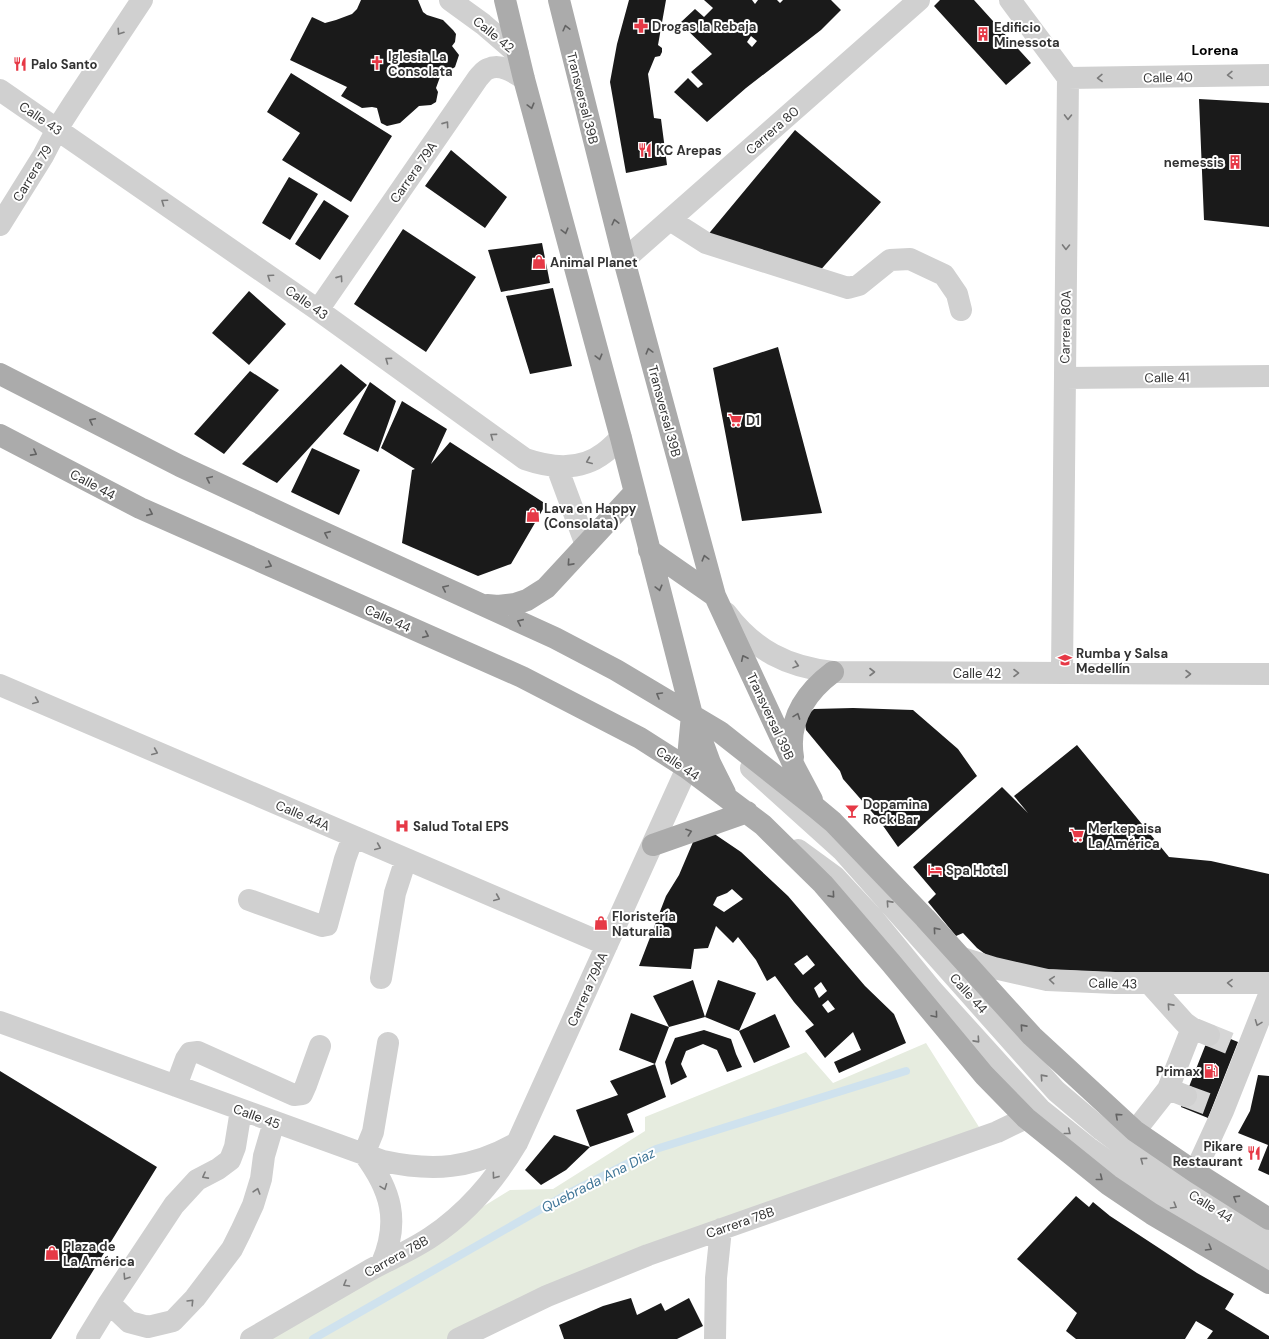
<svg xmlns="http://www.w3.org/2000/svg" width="1269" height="1339" viewBox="0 0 1269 1339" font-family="'DM Sans',sans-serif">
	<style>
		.green { fill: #e6ecdf }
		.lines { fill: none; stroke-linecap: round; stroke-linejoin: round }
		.stream { stroke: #cfe2ee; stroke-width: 8 }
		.building { fill: #1a1a1a; fill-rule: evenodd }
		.minor-tunnel { stroke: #d6d6d6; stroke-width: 22; stroke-dasharray: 22 11; stroke-linecap: butt }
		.minor { stroke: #d0d0d0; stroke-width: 22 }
		.major { stroke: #ababab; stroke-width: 22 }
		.oneway { stroke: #636363 }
		.oneway2 { stroke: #7a7a7a }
		.labels { text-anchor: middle; stroke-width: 4; stroke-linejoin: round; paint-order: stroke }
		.poi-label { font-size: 13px; font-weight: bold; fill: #333; stroke: #fff; text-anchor: start }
		.street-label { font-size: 13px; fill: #333; stroke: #fff }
		.neighbourhood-label { font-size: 14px; font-weight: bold; fill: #000; stroke: #fff }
		.water-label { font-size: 14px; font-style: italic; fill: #3f7597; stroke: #fff }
	</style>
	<rect width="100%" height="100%" fill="#fff"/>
	<!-- green -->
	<path class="green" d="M 926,1043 L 979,1127 L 449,1339 L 268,1339 L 510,1190 L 553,1189 L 645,1131 L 645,1117 L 806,1052 L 833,1083 Z"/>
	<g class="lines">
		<!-- stream -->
		<path class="stream" d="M 313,1339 L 571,1192 L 656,1149 L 906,1071"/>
	</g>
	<!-- building -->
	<path class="building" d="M 361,0 L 418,0 L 423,12 L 427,15 L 443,20 L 453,30 L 456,34 L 455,42 L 452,46 L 459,55 L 455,67 L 440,77 L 436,88 L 438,92 L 436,102 L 431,105 L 419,106 L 400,123 L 387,126 L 381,123 L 377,108 L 372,107 L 362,108 L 341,96 L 347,87 L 290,60 L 312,17 L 325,23 L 336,20 L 352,14 L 357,9 Z
		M 629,0 L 666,0 L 658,45 L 662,48 L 662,52 L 660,56 L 655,57 L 648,74 L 654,118 L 661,119 L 667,165 L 626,173 L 610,82 L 617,44 Z
		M 704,0 L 752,0 L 755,4 L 758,0 L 777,0 L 780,3 L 783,0 L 831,0 L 841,10 L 821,30 L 746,88 L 707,122 L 674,92 L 688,78 L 698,88 L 703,84 L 691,72 L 712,54 L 680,23 L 695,9 L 704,17 L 713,8 ZM 751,36 L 757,41 L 752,47 L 747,42 Z
		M 940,0 L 974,0 L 1031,63 L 1006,85 L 934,6 Z
		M 291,73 L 392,136 L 351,202 L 282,160 L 300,133 L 267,112 Z
		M 1199,99 L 1269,103 L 1269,227 L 1204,220 Z
		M 795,130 L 881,202 L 817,274 L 706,237 Z
		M 451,150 L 507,197 L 485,228 L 425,186 Z
		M 289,177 L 318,194 L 290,240 L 262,223 Z
		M 324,200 L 349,216 L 320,260 L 295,244 Z
		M 403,229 L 476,277 L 426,352 L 354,304 Z
		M 542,243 L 550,283 L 501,292 L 488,250 Z
		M 553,288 L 572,366 L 530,374 L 506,296 Z
		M 249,291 L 286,324 L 249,365 L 212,333 Z
		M 778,347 L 822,513 L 742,521 L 713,368 Z
		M 341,364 L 367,385 L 277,483 L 242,464 Z
		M 250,371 L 279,390 L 224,454 L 194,434 Z
		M 370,382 L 396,401 L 378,452 L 343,434 Z
		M 402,401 L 447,429 L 431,464 L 450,442 L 546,504 L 511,564 L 478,576 L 402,543 L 412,470 L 415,469 L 381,448 Z
		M 312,448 L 360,470 L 339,515 L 291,492 Z
		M 853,708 L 913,710 L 958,749 L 977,776 L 898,847 L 879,820 L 843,779 L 840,771 L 806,730 L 804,718 L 814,709 Z
		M 1077,745 L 1169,857 L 1211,861 L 1269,874 L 1269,980 L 1019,968 L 996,962 L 977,948 L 963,933 L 956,936 L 928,902 L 936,894 L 913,867 L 1002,787 L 1028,813 L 1014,796 Z
		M 713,833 L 741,852 L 788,896 L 865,986 L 894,1014 L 906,1043 L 839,1073 L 834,1062 L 861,1050 L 853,1032 L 825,1058 L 805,1031 L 814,1025 L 794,1002 L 775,976 L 767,981 L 756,960 L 738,937 L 733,943 L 716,926 L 708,948 L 694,949 L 691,969 L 639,966 L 666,896 L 679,875 L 696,835 ZM 732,889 L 743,899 L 724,912 L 713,905 L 717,897 L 727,893 ZM 807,955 L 815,965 L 803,975 L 794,964 ZM 821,982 L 827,991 L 819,998 L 814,988 ZM 828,1000 L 835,1009 L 828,1013 L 822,1005 Z
		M 693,980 L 705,1017 L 718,980 L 756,993 L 739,1031 L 775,1014 L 790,1047 L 754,1063 L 739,1031 L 705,1017 L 669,1027 L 653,996 Z
		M 631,1013 L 669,1027 L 655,1064 L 619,1050 Z
		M 704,1030 L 731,1039 L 736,1054 L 742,1067 L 727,1072 L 717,1050 L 703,1044 L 686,1051 L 681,1064 L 687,1077 L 671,1085 L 665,1062 L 675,1038 Z
		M 1211,1031 L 1238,1042 L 1208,1118 L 1181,1107 Z
		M 655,1064 L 666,1097 L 627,1114 L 634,1132 L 590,1147 L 576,1110 L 618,1095 L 610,1081 Z
		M 0,1071 L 157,1167 L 51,1339 L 0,1339 Z
		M 1258,1075 L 1269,1076 L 1269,1175 L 1258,1170 L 1268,1145 L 1238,1133 L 1250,1111 Z
		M 554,1135 L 590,1147 L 566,1170 L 541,1185 L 525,1170 Z
		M 1076,1196 L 1089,1207 L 1093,1202 L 1110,1216 L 1162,1250 L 1197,1273 L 1234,1294 L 1225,1309 L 1269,1336 L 1269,1339 L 1207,1339 L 1213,1331 L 1196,1321 L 1185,1339 L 1076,1339 L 1066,1331 L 1077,1313 L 1017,1259 Z
		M 631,1298 L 637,1315 L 661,1303 L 665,1311 L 689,1298 L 703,1326 L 677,1339 L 564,1339 L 559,1325 L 603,1306 Z"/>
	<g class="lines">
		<!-- minor-tunnel -->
		<path class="minor-tunnel" d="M 1209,1035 L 1236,1046
			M 1186,1096 L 1213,1106"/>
		<!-- minor -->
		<path class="minor" d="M 450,0 L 483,24 L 518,54
			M 1010,0 L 1068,78 L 1062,673
			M 1068,78 L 1269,75
			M 0,90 L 318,310 L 525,459 C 551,468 581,471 604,453 C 610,449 615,443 621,438
			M 670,220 L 706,243 L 848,288 L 859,285 L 890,260 L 910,259 L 944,275 L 957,294 L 961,310
			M 0,225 L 43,156 L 57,129 L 73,104 L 142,0
			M 624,260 L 919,0
			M 318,310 L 478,78 C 481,75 484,70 488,69 C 500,63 514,72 524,79
			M 1065,378 L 1269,376
			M 557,467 L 586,545
			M 726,613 C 754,650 787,667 833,672 L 1269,674
			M 0,685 L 607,945
			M 751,768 L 842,850 L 1056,1091 L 1102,1130 L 1166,1178 L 1269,1243
			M 798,850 L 835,877 L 873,918 L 932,990 L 1040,1109 L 1090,1149 L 1146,1189 L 1269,1264
			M 249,900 L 322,926 L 327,925 L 345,859 L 353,837
			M 959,957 L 994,968 L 1047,980 L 1115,983 L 1269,983
			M 381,978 L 395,893 L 406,859
			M 1149,983 L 1185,1023 L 1192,1028 L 1209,1035
			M 0,1022 L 383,1161 C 433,1172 471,1169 517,1143
			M 176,1086 L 186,1059 L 190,1053 L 198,1052 L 294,1095 L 302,1094 L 306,1085 L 320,1046
			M 1168,1089 L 1186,1096
			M 241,1110 L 235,1147 L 230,1160 L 218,1169 L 197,1180 L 174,1205 L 109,1303 L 129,1322 L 148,1327 L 173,1321 L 195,1298 L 232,1249 L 241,1231 L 253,1205 L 261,1179 L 264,1156 L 274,1122
			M 1135,1131 L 1168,1089 L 1192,1028
			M 364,1154 C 391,1190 400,1221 382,1263
			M 364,1154 L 373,1132 L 388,1043
			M 1195,1172 L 1223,1111 L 1269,995
			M 87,1339 L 109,1303
			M 251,1339 C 290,1316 330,1293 370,1270 C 390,1259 412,1250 431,1237 C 467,1213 495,1180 517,1143 L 687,768
			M 458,1339 L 547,1296 L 648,1255 L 997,1132 L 1026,1118
			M 715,1339 L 716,1278 L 721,1229"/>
		<!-- major -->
		<path class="major" d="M 505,0 L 524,79 L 621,438 L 692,715 L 687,768
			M 559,0 L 624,260 L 715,596 L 795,768 L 812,800
			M 0,374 L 180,466 L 298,521 L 555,638 L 616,670 L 720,732 L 815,807 L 833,822 L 925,918 L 1032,1036 L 1135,1131 L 1195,1172 L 1269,1219
			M 0,435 L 140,508 L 522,677 L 640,738 L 687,768 L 763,825 L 823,884 L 891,963 L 984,1075 L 1026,1118 L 1109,1185 L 1152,1214 L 1269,1283
			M 649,550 L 715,596
			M 487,605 L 498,606 L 515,604 L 527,600 L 546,588 L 634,493
			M 695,722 L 710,763 L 725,793
			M 793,757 C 787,720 805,693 833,672
			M 653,845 L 747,812"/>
	</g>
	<!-- one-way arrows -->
	<defs><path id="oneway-chevron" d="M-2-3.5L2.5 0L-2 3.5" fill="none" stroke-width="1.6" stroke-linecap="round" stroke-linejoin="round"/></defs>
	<g class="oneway">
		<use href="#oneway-chevron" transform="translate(566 28) rotate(-104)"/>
		<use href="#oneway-chevron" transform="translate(531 106) rotate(75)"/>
		<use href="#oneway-chevron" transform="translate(615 222) rotate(-104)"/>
		<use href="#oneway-chevron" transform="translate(565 231) rotate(75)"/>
		<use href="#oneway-chevron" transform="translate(649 351) rotate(-105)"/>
		<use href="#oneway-chevron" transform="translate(599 357) rotate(75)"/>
		<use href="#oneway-chevron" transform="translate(92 421) rotate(-153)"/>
		<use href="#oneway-chevron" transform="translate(34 453) rotate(28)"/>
		<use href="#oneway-chevron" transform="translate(209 479) rotate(-155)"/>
		<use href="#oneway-chevron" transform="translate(150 513) rotate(24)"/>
		<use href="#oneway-chevron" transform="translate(327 534) rotate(-156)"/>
		<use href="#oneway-chevron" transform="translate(705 558) rotate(-105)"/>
		<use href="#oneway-chevron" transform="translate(570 563) rotate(132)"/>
		<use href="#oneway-chevron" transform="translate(269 565) rotate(24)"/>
		<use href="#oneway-chevron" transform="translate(445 588) rotate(-155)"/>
		<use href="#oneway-chevron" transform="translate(659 588) rotate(75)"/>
		<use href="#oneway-chevron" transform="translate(520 622) rotate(-156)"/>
		<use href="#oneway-chevron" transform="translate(426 635) rotate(24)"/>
		<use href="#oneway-chevron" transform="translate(744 658) rotate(-115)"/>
		<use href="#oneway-chevron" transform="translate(659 695) rotate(-150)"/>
		<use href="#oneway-chevron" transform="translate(797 716) rotate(-70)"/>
		<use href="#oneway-chevron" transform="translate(689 832) rotate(-19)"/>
		<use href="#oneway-chevron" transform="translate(832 895) rotate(49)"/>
		<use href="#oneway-chevron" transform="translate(936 930) rotate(-131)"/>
		<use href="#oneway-chevron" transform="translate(935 1015) rotate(50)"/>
		<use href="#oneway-chevron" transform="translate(1023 1027) rotate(-132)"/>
		<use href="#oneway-chevron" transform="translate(1118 1116) rotate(-138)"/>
		<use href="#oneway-chevron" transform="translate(1100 1178) rotate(38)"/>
		<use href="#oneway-chevron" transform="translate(1236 1198) rotate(-148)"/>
		<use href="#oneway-chevron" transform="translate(1209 1248) rotate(31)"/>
	</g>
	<g class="oneway2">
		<use href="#oneway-chevron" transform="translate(120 32) rotate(124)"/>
		<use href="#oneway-chevron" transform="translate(1230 75) rotate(179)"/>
		<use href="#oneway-chevron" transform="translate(1100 78) rotate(179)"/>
		<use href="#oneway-chevron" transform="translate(1068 117) rotate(91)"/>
		<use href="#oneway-chevron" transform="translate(446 124) rotate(-55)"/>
		<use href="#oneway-chevron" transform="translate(164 202) rotate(-145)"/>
		<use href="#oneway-chevron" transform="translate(1066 247) rotate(91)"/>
		<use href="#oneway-chevron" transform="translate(270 277) rotate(-145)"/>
		<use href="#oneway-chevron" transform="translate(340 278) rotate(-55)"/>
		<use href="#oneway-chevron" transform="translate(388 360) rotate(-144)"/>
		<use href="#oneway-chevron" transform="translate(493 436) rotate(-144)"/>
		<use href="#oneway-chevron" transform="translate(589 461) rotate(158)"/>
		<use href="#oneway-chevron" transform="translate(796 665) rotate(18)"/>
		<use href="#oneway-chevron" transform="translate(872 672)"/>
		<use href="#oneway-chevron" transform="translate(1016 673)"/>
		<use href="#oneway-chevron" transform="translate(1188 674)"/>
		<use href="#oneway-chevron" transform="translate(36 701) rotate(23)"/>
		<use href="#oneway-chevron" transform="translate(155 752) rotate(23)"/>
		<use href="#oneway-chevron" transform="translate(378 847) rotate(23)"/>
		<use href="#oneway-chevron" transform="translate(497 898) rotate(23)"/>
		<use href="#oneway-chevron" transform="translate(889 903) rotate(-132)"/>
		<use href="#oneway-chevron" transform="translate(1052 980) rotate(-175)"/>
		<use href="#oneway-chevron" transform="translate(1230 983) rotate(-179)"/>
		<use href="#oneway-chevron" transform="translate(1170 1006) rotate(-132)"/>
		<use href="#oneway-chevron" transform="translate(1258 1023) rotate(111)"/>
		<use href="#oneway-chevron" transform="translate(977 1040) rotate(48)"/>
		<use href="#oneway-chevron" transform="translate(1043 1077) rotate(-132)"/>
		<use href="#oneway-chevron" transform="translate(1068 1132) rotate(39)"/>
		<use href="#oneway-chevron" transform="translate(1143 1160) rotate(-143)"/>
		<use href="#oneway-chevron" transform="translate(205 1176) rotate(152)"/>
		<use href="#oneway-chevron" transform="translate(495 1176) rotate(126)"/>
		<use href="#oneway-chevron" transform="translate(384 1187) rotate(69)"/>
		<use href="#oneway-chevron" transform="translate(257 1191) rotate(-73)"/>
		<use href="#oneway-chevron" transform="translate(1174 1206) rotate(31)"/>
		<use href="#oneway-chevron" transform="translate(126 1277) rotate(123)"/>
		<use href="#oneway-chevron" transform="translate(346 1284) rotate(150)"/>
		<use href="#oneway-chevron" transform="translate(191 1302) rotate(-46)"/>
	</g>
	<!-- icons -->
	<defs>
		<symbol id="pharmacy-bare" viewBox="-9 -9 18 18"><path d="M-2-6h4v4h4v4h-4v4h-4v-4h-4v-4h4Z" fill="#e63946" stroke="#fff" stroke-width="2.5" paint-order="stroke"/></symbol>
		<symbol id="building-bare" viewBox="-9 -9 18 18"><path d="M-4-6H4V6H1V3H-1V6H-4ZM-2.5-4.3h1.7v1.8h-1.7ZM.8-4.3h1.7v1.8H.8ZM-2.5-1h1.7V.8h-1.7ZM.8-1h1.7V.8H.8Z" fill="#e63946" stroke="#fff" stroke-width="2.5" paint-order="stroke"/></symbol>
		<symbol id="church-bare" viewBox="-9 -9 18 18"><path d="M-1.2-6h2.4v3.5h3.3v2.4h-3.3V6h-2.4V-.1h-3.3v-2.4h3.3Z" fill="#e63946" stroke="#fff" stroke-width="2.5" paint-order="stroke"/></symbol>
		<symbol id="restaurant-bare" viewBox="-9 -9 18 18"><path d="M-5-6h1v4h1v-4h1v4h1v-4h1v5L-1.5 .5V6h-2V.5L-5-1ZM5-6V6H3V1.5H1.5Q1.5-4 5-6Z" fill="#e63946" stroke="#fff" stroke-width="2.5" paint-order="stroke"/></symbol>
		<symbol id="shop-bare" viewBox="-9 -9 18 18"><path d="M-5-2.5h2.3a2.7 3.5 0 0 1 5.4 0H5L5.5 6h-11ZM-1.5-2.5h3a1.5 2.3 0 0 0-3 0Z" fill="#e63946" stroke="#fff" stroke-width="2.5" paint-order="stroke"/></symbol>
		<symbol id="supermarket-bare" viewBox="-9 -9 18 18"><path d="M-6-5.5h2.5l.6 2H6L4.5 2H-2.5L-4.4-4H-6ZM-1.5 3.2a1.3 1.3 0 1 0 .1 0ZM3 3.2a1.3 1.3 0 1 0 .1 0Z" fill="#e63946" stroke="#fff" stroke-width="2.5" paint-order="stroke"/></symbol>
		<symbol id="school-bare" viewBox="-9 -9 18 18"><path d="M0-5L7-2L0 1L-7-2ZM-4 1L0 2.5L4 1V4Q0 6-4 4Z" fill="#e63946" stroke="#fff" stroke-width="2.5" paint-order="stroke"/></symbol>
		<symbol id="bar-bare" viewBox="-9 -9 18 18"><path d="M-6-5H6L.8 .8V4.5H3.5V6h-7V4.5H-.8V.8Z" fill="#e63946" stroke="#fff" stroke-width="2.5" paint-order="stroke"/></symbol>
		<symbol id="hospital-bare" viewBox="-9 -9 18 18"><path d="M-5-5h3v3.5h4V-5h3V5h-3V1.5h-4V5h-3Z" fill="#e63946" stroke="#fff" stroke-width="2.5" paint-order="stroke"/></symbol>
		<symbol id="hotel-bare" viewBox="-9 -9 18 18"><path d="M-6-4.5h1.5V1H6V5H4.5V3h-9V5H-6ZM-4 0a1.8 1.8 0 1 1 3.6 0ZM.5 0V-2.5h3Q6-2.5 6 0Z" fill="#e63946" stroke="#fff" stroke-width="2.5" paint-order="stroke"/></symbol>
		<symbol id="fuel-bare" viewBox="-9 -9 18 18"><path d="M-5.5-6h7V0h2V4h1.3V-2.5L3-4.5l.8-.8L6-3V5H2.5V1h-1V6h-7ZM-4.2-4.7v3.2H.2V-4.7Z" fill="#e63946" stroke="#fff" stroke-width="2.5" paint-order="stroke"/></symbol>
	</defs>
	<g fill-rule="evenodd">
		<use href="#pharmacy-bare" x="631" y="16" width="20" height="20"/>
		<use href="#building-bare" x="973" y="24" width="20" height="20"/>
		<use href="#church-bare" x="367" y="53" width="20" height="20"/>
		<use href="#restaurant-bare" x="10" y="54" width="20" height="20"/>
		<use href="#restaurant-bare" x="635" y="140" width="20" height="20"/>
		<use href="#building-bare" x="1225" y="152" width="20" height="20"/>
		<use href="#shop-bare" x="529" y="252" width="20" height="20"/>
		<use href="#supermarket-bare" x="725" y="410" width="20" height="20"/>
		<use href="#shop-bare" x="523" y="505" width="20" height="20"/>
		<use href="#school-bare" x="1055" y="650" width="20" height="20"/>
		<use href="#bar-bare" x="842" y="801" width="20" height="20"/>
		<use href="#hospital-bare" x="392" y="816" width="20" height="20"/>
		<use href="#supermarket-bare" x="1067" y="825" width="20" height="20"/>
		<use href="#hotel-bare" x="925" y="860" width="20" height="20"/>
		<use href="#shop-bare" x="591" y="913" width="20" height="20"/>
		<use href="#fuel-bare" x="1201" y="1061" width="20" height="20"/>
		<use href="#restaurant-bare" x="1244" y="1143" width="20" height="20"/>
		<use href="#shop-bare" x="42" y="1243" width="20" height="20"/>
	</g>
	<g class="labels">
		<!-- poi labels -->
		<g class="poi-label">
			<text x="652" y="31">Drogas la Rebaja</text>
			<text x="994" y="32">Edificio<tspan x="994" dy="15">Minessota</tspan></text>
			<text x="388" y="61">Iglesia La<tspan x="388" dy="15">Consolata</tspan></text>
			<text x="31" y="69">Palo Santo</text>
			<text x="656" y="155">KC Arepas</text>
			<text x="1224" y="167" text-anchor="end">nemessis</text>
			<text x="550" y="267">Animal Planet</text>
			<text x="746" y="425">D1</text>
			<text x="544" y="513">Lava en Happy<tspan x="544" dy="15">(Consolata)</tspan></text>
			<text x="1076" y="658">Rumba y Salsa<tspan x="1076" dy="15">Medellín</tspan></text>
			<text x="863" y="809">Dopamina<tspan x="863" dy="15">Rock Bar</tspan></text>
			<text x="413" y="831">Salud Total EPS</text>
			<text x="1088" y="833">Merkepaisa<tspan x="1088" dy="15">La América</tspan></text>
			<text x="946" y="875">Spa Hotel</text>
			<text x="612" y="921">Floristería<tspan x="612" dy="15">Naturalia</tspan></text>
			<text x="1200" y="1076" text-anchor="end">Primax</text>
			<text x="1243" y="1151" text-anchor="end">Pikare<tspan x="1243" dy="15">Restaurant</tspan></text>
			<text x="63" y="1251">Plaza de<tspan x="63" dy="15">La América</tspan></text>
		</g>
		<!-- street labels -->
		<g class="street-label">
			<text transform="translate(494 34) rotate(39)" y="5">Calle 42</text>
			<text transform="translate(1168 77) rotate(-1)" y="5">Calle 40</text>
			<text transform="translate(583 98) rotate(76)" y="5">Transversal 39B</text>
			<text transform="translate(41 118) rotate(34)" y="5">Calle 43</text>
			<text transform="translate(772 130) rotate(-41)" y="5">Carrera 80</text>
			<text transform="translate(413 172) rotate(-55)" y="5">Carrera 79A</text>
			<text transform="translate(32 173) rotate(-59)" y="5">Carrera 79</text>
			<text transform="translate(307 302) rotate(35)" y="5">Calle 43</text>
			<text transform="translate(1065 327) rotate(-89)" y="5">Carrera 80A</text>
			<text transform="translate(1167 377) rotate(-1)" y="5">Calle 41</text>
			<text transform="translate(665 411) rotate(75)" y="5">Transversal 39B</text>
			<text transform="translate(93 484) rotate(28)" y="5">Calle 44</text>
			<text transform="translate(388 618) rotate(24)" y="5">Calle 44</text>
			<text x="977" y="678">Calle 42</text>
			<text transform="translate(771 716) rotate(65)" y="5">Transversal 39B</text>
			<text transform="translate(678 763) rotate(34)" y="5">Calle 44</text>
			<text transform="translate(303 815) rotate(23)" y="5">Calle 44A</text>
			<text transform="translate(1113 983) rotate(1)" y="5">Calle 43</text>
			<text transform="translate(587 989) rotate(-66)" y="5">Carrera 79AA</text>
			<text transform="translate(969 993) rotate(48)" y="5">Calle 44</text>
			<text transform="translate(257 1116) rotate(20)" y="5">Calle 45</text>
			<text transform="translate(1211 1206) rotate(32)" y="5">Calle 44</text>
			<text transform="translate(740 1222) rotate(-19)" y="5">Carrera 78B</text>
			<text transform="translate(396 1256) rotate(-29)" y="5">Carrera 78B</text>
		</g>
		<!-- neighbourhood labels -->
		<g class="neighbourhood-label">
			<text x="1215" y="55">Lorena</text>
		</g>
		<!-- water labels -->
		<g class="water-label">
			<text transform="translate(598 1180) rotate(-27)" y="5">Quebrada Ana Diaz</text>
		</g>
	</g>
</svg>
